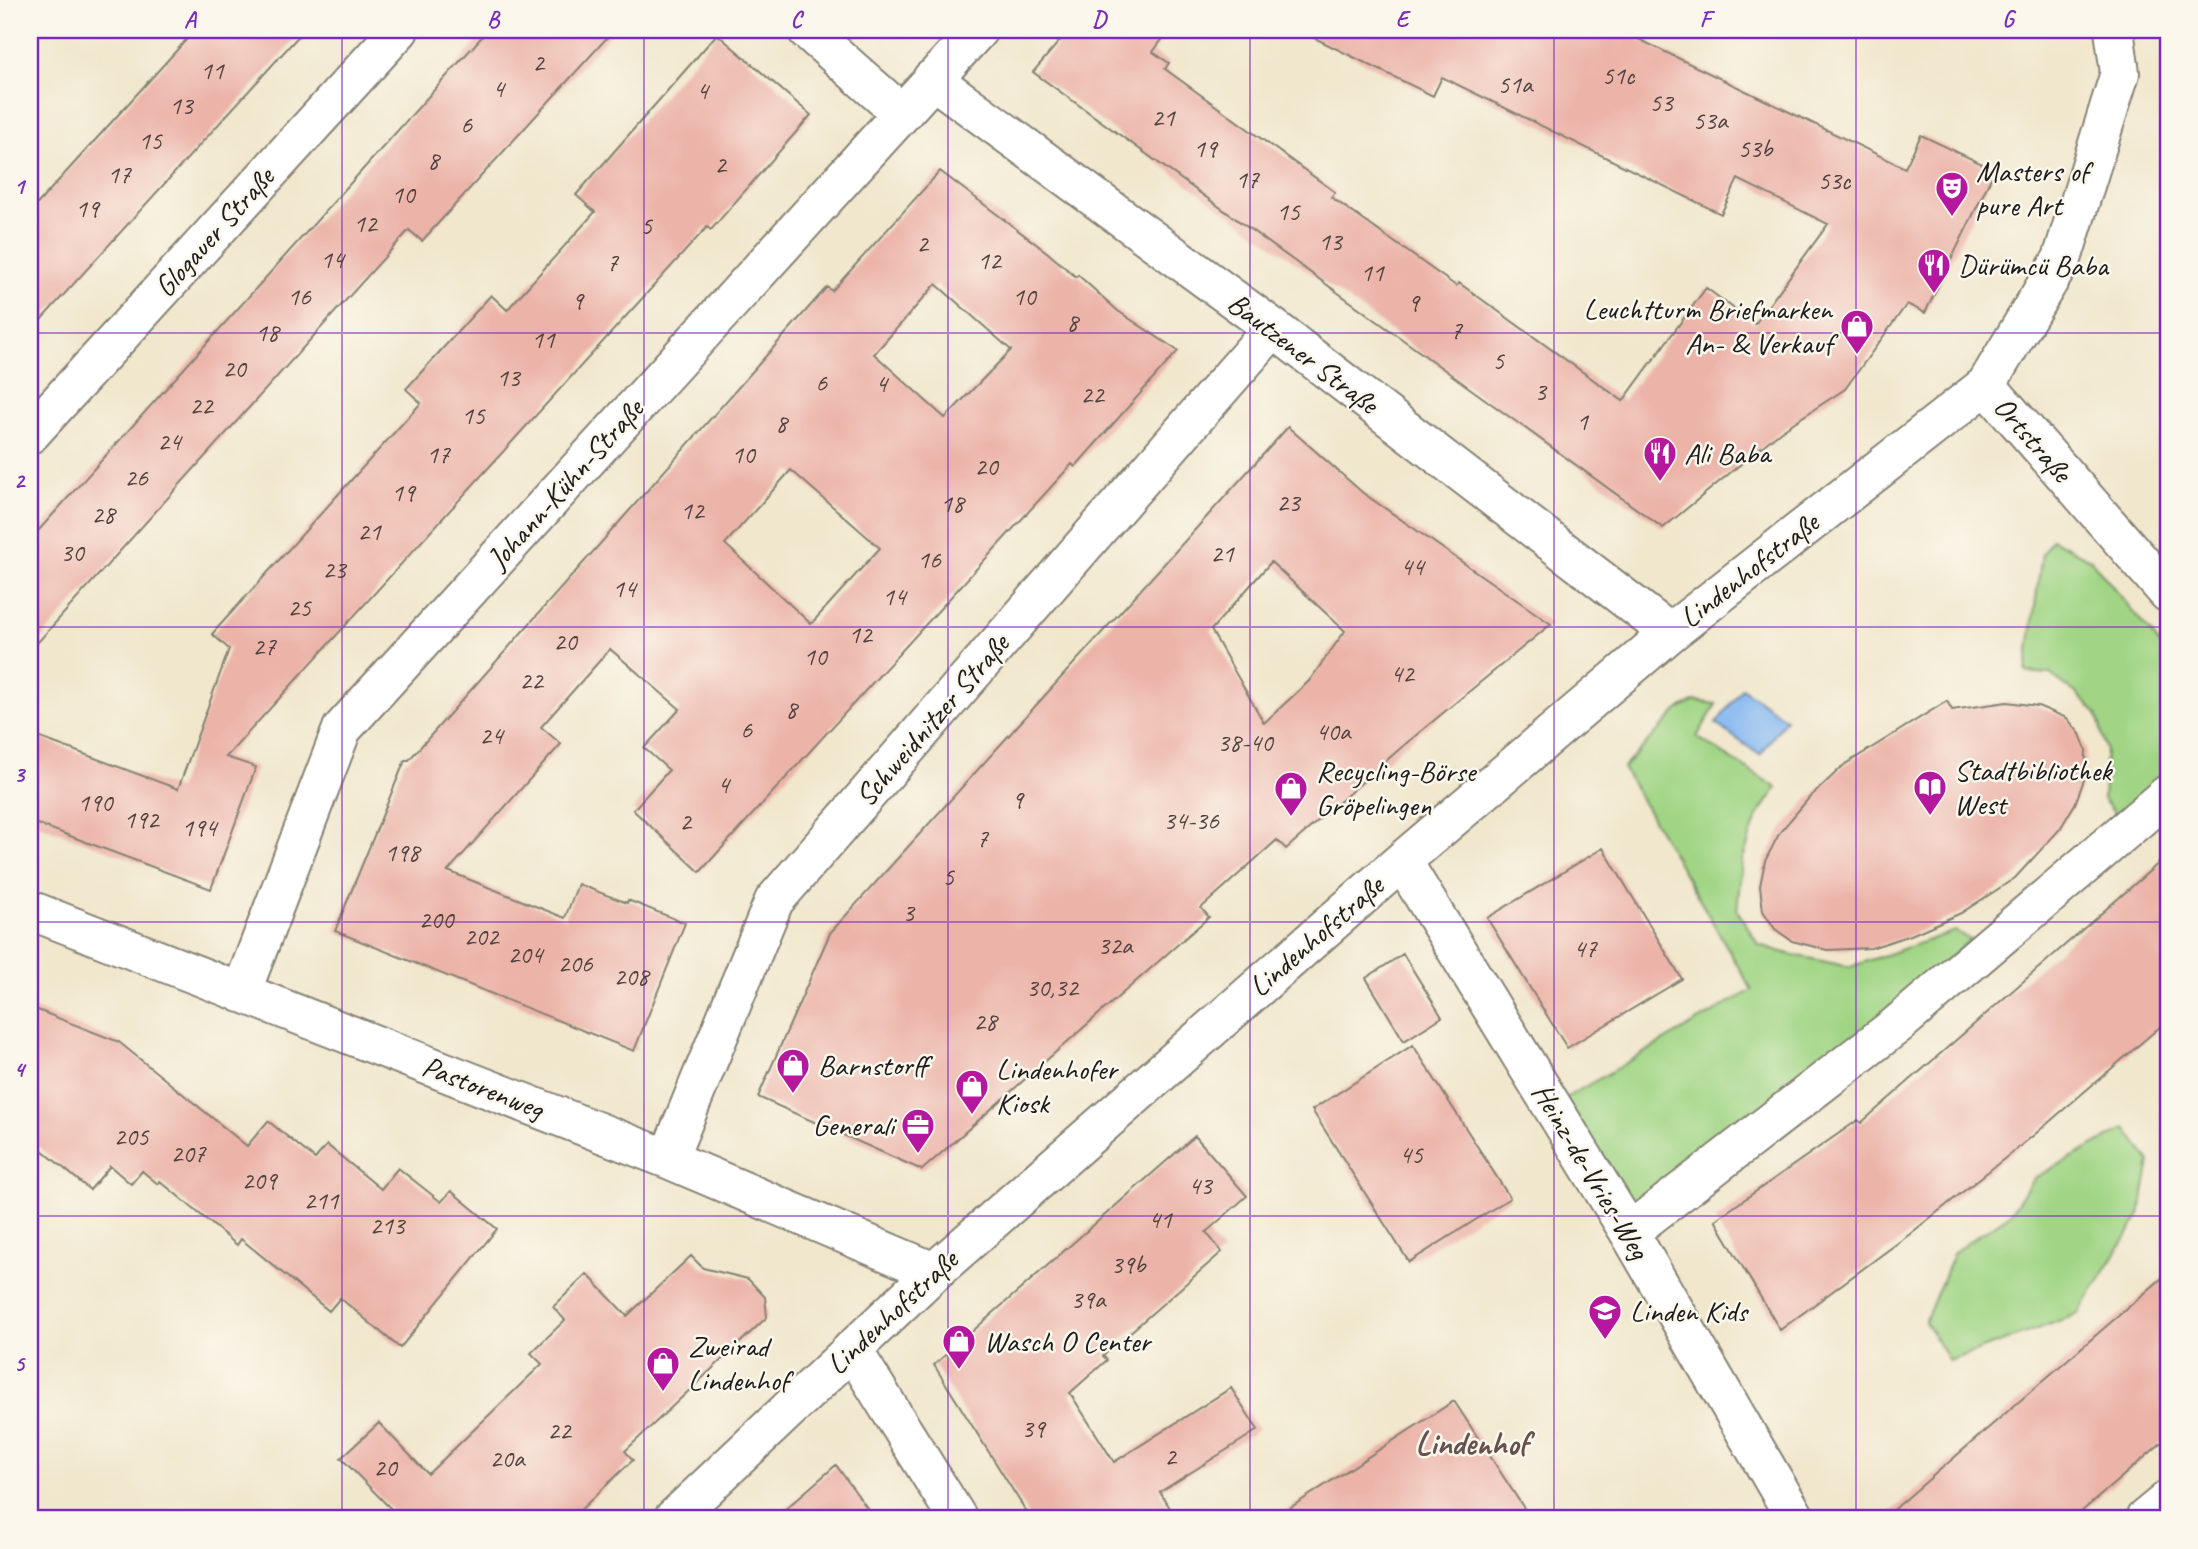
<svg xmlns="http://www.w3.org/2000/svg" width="2198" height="1549" viewBox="0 0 2198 1549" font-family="Caveat,sans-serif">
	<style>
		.green { fill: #a1d585; stroke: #5e7850; stroke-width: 2 }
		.water { fill: #84b7f1; stroke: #506a86; stroke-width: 2 }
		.building { fill: #ecb4a9; fill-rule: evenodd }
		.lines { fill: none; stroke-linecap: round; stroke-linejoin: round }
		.minor-casing { stroke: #868274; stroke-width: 42 }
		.minor { stroke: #fff; stroke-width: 38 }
		.grid { fill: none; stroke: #7b2cbf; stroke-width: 2; stroke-opacity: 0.55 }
		.labels { text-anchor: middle; stroke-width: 5; stroke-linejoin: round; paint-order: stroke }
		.number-label { font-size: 26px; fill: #50423f }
		.poi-label { font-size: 30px; fill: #1c1c1c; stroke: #fbf7ec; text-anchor: start }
		.street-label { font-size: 30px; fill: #1c1c1c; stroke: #fbf7ec }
		.quarter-label { font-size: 33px; font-weight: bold; fill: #65514d; stroke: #fbf7ec }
		.neatline { fill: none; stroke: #7b2cbf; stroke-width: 2.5 }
		.grid-label { font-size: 23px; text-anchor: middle; font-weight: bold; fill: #7b2cbf }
	</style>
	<rect width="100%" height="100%" fill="#fbf7ec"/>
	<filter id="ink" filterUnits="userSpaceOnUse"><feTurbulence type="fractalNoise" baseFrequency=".0143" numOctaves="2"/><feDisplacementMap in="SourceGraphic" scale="14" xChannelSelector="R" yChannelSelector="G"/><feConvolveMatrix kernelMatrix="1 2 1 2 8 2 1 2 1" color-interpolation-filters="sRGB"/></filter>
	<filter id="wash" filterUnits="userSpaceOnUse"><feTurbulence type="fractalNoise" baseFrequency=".00686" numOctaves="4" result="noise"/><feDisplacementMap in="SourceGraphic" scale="28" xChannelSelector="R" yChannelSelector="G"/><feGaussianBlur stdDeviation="1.57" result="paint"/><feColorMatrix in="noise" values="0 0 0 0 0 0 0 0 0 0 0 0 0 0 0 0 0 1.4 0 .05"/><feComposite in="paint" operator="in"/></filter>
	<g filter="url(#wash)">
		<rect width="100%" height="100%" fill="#f1e7cd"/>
		<!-- green -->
		<path class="green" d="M 2052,539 L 2090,559 L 2168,654 L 2168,772 L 2116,815 L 2103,799 L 2106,749 L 2097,714 L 2076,693 L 2050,674 L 2026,672 L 2042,554 Z
			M 1695,701 L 1716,704 L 1697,737 L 1777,788 L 1757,817 L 1742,861 L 1737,910 L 1759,945 L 1789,954 L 1850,967 L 1955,931 L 1970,940 L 1866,1029 L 1631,1209 L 1564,1099 L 1752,990 L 1623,768 L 1678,710 Z
			M 2126,1128 L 2150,1162 L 2140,1215 L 2078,1314 L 1949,1361 L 1925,1322 L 1954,1252 L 2009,1215 L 2034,1178 Z"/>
		<!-- water -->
		<path class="water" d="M 1742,688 L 1786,719 L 1760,755 L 1716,724 Z"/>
		<g id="blocks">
			<!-- building -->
			<path class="building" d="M 195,30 L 304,30 L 30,332 L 30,212 Z
				M 488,30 L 614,30 L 422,241 L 409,230 L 30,651 L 30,540 Z
				M 1069,30 L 1169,30 L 1153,52 L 1169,63 L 1165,69 L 1335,192 L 1331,197 L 1456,286 L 1459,283 L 1623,401 L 1706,288 L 1755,324 L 1828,224 L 1738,179 L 1721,214 L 1442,77 L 1433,96 L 1298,30 L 1620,30 L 1905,168 L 1921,135 L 1995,170 L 1925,313 L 1907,304 L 1845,389 L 1781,431 L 1663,528 L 1033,72 Z
				M 717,34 L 811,115 L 711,230 L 707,227 L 226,757 L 256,767 L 211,889 L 30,821 L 30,734 L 178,789 L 229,649 L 212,634 L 421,403 L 406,389 L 491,295 L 507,310 L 595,212 L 576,195 Z
				M 940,171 L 1048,253 L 1076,277 L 1078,275 L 1118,311 L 1178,351 L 1075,467 L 1072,464 L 700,872 L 633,810 L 669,770 L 644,748 L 680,709 L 610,649 L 541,727 L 561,744 L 448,871 L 565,918 L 578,884 L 627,903 L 628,900 L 685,923 L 634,1051 L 335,931 L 405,760 L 409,760 L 827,287 L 832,291 ZM 936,284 L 1011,350 L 945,418 L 874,354 ZM 791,470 L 880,548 L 811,624 L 725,544 Z
				M 1288,427 L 1363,493 L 1551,624 L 1403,746 L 1286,849 L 1277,840 L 1201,908 L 1209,917 L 922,1170 L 758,1097 L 830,933 ZM 1271,562 L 1345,631 L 1309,681 L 1264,723 L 1211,630 Z
				M 1947,701 L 1952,710 L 2007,702 L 2038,706 L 2067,718 L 2080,734 L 2086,750 L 2085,777 L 2075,804 L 2060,829 L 2015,878 L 1961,913 L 1911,935 L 1871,948 L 1827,950 L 1792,941 L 1775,929 L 1763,911 L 1760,886 L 1765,861 L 1780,832 L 1809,798 L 1844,765 Z
				M 1603,848 L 1682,979 L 1567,1048 L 1487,918 Z
				M 2168,855 L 2168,1020 L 2034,1135 L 1910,1234 L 1780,1330 L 1715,1220 L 1858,1120 L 1861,1123 Z
				M 1403,954 L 1442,1017 L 1404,1041 L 1366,978 Z
				M 30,1007 L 119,1042 L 247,1146 L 268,1121 L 315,1159 L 327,1145 L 381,1189 L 398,1168 L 441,1202 L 451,1191 L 497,1229 L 400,1348 L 340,1298 L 329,1311 L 241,1239 L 237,1245 L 160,1181 L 158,1184 L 142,1171 L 131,1184 L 110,1166 L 90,1190 L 30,1140 Z
				M 1413,1045 L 1510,1198 L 1409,1262 L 1312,1110 Z
				M 1195,1136 L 1247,1196 L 1206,1232 L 1222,1252 L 1103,1356 L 1107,1360 L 1070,1393 L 1114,1462 L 1231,1388 L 1258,1430 L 1160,1492 L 1177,1519 L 1031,1519 L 934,1365 Z
				M 691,1256 L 703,1268 L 748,1279 L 765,1297 L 767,1317 L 625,1451 L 633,1460 L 571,1519 L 380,1519 L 391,1509 L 341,1458 L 379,1423 L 428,1474 L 542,1364 L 531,1353 L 565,1320 L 553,1307 L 587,1274 L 627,1316 Z
				M 2168,1273 L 2168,1437 L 2073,1519 L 1883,1519 Z
				M 1454,1401 L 1531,1519 L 1273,1519 Z
				M 836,1465 L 875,1519 L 774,1519 Z"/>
		</g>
	</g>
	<g filter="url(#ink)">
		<use href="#blocks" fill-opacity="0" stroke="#868274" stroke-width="2"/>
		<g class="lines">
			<defs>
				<path id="minor" d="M 807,30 L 901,113
					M 932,79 L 1273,328 L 1670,633
					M 1986,385 L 2168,593
					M 30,434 L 399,30
					M 1402,861 L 1629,1232 L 1796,1519
					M 30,910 L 668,1159 L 934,1272
					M 241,993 L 342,729 L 978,30
					M 668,1159 L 774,901 L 1273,328
					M 1629,1232 L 1897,1025 L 2168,794
					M 852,1349 L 958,1519
					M 673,1519 L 934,1272 L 1402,861 L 1670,633 L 1986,385 L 2062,259 L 2120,73 L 2114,30
					M 2145,1519 L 2168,1500"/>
			</defs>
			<!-- minor casing -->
			<use href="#minor" class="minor-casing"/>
			<!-- minor -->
			<use href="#minor" class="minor"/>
		</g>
	</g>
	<!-- grid -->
	<path class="grid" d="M 342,30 L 342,1519M 644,30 L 644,1519M 948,30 L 948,1519M 1250,30 L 1250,1519M 1554,30 L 1554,1519M 1856,30 L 1856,1519M 30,333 L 2168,333M 30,627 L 2168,627M 30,922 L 2168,922M 30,1216 L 2168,1216"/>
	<!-- icons -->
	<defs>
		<symbol id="theatre-pin" viewBox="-11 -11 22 30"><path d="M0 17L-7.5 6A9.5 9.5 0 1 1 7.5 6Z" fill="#b5179e" stroke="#fbf7ec"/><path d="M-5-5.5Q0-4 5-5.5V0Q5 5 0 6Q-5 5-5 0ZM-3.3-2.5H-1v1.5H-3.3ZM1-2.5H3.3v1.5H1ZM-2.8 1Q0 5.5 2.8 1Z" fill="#fff"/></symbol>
		<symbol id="restaurant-pin" viewBox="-11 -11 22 30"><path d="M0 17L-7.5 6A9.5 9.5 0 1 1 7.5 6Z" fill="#b5179e" stroke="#fbf7ec"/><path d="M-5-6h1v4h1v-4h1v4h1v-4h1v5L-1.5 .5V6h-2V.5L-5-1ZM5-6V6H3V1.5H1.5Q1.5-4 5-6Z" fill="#fff"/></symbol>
		<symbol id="shop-pin" viewBox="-11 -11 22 30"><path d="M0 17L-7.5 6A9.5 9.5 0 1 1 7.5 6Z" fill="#b5179e" stroke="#fbf7ec"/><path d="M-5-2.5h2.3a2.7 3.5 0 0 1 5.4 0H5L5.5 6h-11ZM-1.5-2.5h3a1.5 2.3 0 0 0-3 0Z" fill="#fff"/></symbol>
		<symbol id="library-pin" viewBox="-11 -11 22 30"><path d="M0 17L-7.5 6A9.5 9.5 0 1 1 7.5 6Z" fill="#b5179e" stroke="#fbf7ec"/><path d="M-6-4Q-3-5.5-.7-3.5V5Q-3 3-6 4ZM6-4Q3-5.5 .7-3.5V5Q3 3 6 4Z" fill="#fff"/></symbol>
		<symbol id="office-pin" viewBox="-11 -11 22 30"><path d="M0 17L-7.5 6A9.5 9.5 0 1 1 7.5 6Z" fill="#b5179e" stroke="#fbf7ec"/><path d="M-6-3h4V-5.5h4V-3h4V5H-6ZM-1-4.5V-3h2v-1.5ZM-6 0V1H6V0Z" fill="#fff"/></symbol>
		<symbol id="school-pin" viewBox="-11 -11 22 30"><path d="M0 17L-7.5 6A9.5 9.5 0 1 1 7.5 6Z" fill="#b5179e" stroke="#fbf7ec"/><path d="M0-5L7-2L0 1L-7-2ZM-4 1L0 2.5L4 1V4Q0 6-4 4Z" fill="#fff"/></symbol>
	</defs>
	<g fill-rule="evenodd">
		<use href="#theatre-pin" x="1933" y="169" width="38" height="52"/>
		<use href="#restaurant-pin" x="1915" y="246" width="38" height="52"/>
		<use href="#shop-pin" x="1838" y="307" width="38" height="52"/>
		<use href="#restaurant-pin" x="1641" y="434" width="38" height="52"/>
		<use href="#library-pin" x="1911" y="768" width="38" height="52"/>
		<use href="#shop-pin" x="1272" y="769" width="38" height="52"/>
		<use href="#shop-pin" x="774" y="1046" width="38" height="52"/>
		<use href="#shop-pin" x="953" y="1067" width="38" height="52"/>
		<use href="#office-pin" x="899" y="1106" width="38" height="52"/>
		<use href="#school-pin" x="1586" y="1292" width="38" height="52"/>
		<use href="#shop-pin" x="940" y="1322" width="38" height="52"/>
		<use href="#shop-pin" x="644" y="1344" width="38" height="52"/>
	</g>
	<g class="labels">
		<!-- number labels -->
		<g class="number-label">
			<text x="538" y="71">2</text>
			<text x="212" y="79">11</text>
			<text x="1618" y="84">51c</text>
			<text x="1515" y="93">51a</text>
			<text x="498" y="97">4</text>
			<text x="702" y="99">4</text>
			<text x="1661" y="111">53</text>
			<text x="181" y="114">13</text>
			<text x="1163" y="126">21</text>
			<text x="1710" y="129">53a</text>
			<text x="466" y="133">6</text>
			<text x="150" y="149">15</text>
			<text x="1205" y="157">19</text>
			<text x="1755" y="157">53b</text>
			<text x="433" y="169">8</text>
			<text x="720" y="173">2</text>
			<text x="119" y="183">17</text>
			<text x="1247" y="188">17</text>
			<text x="1834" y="189">53c</text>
			<text x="403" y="203">10</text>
			<text x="87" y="217">19</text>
			<text x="1288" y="220">15</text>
			<text x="365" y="232">12</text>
			<text x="646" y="234">5</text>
			<text x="1330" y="250">13</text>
			<text x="922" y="252">2</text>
			<text x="332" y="268">14</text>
			<text x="989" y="269">12</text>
			<text x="612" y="271">7</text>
			<text x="1372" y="281">11</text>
			<text x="299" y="305">16</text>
			<text x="1024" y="305">10</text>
			<text x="577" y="309">9</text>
			<text x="1413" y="311">9</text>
			<text x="1072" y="331">8</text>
			<text x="1456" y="339">7</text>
			<text x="267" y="341">18</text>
			<text x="543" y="348">11</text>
			<text x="1498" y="369">5</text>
			<text x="234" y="377">20</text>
			<text x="508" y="386">13</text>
			<text x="821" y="391">6</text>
			<text x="881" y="392">4</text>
			<text x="1540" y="400">3</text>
			<text x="1092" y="403">22</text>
			<text x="201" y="414">22</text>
			<text x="473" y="424">15</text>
			<text x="1582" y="430">1</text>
			<text x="781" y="432">8</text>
			<text x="169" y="450">24</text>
			<text x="438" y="463">17</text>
			<text x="743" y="463">10</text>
			<text x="986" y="475">20</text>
			<text x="136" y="486">26</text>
			<text x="403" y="501">19</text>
			<text x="1288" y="511">23</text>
			<text x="952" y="512">18</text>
			<text x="692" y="519">12</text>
			<text x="103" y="523">28</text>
			<text x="369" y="540">21</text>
			<text x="72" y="561">30</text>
			<text x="1222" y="562">21</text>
			<text x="929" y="568">16</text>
			<text x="1412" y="575">44</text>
			<text x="334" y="578">23</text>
			<text x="624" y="597">14</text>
			<text x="894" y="605">14</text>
			<text x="299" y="616">25</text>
			<text x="860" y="643">12</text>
			<text x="565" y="650">20</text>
			<text x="264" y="655">27</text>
			<text x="815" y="665">10</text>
			<text x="1402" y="682">42</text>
			<text x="531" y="689">22</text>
			<text x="791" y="718">8</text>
			<text x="746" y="738">6</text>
			<text x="1333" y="740">40a</text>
			<text x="491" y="744">24</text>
			<text x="1245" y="751">38-40</text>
			<text x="723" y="793">4</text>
			<text x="1017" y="808">9</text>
			<text x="95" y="811">190</text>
			<text x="141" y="828">192</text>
			<text x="1191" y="829">34-36</text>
			<text x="685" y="830">2</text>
			<text x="199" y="836">194</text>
			<text x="982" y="847">7</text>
			<text x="402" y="861">198</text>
			<text x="948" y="885">5</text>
			<text x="908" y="921">3</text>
			<text x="436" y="928">200</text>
			<text x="481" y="945">202</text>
			<text x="1115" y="954">32a</text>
			<text x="1585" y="957">47</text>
			<text x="525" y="963">204</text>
			<text x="575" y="972">206</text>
			<text x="631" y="985">208</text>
			<text x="1052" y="996">30,32</text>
			<text x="985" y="1030">28</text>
			<text x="131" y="1145">205</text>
			<text x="188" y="1162">207</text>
			<text x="1411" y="1163">45</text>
			<text x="259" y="1189">209</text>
			<text x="1200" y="1194">43</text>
			<text x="321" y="1209">211</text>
			<text x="1160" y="1228">41</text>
			<text x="387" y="1234">213</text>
			<text x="1128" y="1273">39b</text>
			<text x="1088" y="1308">39a</text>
			<text x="1033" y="1437">39</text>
			<text x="559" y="1439">22</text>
			<text x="1170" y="1465">2</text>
			<text x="507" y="1467">20a</text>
			<text x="385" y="1476">20</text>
		</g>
		<!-- poi labels -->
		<g class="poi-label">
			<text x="1976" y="181">Masters of<tspan x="1976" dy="34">pure Art</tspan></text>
			<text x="1958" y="275">Dürümcü Baba</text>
			<text x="1832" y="319" text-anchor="end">Leuchtturm Briefmarken<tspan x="1832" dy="34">An- &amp; Verkauf</tspan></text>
			<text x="1684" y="463">Ali Baba</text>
			<text x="1954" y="780">Stadtbibliothek<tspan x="1954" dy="34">West</tspan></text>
			<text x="1316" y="781">Recycling-Börse<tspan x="1316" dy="34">Gröpelingen</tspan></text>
			<text x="818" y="1075">Barnstorff</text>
			<text x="996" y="1079">Lindenhofer<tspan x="996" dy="34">Kiosk</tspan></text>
			<text x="894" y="1135" text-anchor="end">Generali</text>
			<text x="1630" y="1321">Linden Kids</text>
			<text x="984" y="1351">Wasch O Center</text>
			<text x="688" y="1356">Zweirad<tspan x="688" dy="34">Lindenhof</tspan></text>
		</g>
		<!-- street labels -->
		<g class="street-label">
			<text transform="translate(214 232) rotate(-48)" y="10">Glogauer Straße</text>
			<text transform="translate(1303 353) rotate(37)" y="10">Bautzener Straße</text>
			<text transform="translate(2033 439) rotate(49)" y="10">Ortstraße</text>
			<text transform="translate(565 484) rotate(-48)" y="10">Johann-Kühn-Straße</text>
			<text transform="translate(1749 570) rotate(-38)" y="10">Lindenhofstraße</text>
			<text transform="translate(932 720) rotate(-49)" y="10">Schweidnitzer Straße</text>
			<text transform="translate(1316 936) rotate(-41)" y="10">Lindenhofstraße</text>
			<text transform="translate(483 1087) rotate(21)" y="10">Pastorenweg</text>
			<text transform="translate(1591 1171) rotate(59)" y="10">Heinz-de-Vries-Weg</text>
			<text transform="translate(892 1312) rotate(-43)" y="10">Lindenhofstraße</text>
		</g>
		<!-- quarter labels -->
		<g class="quarter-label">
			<text x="1472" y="1454">Lindenhof</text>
		</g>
	</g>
	<!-- margin -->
	<rect width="2198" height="1549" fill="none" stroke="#fbf7ec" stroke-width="77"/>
	<rect x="38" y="38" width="2122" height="1472" class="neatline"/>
	<g class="grid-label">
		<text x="190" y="27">A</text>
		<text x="493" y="27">B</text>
		<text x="796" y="27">C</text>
		<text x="1099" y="27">D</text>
		<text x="1402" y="27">E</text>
		<text x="1705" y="27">F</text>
		<text x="2008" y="27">G</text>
		<text x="19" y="194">1</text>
		<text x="19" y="488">2</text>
		<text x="19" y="782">3</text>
		<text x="19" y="1077">4</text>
		<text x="19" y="1371">5</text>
	</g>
</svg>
